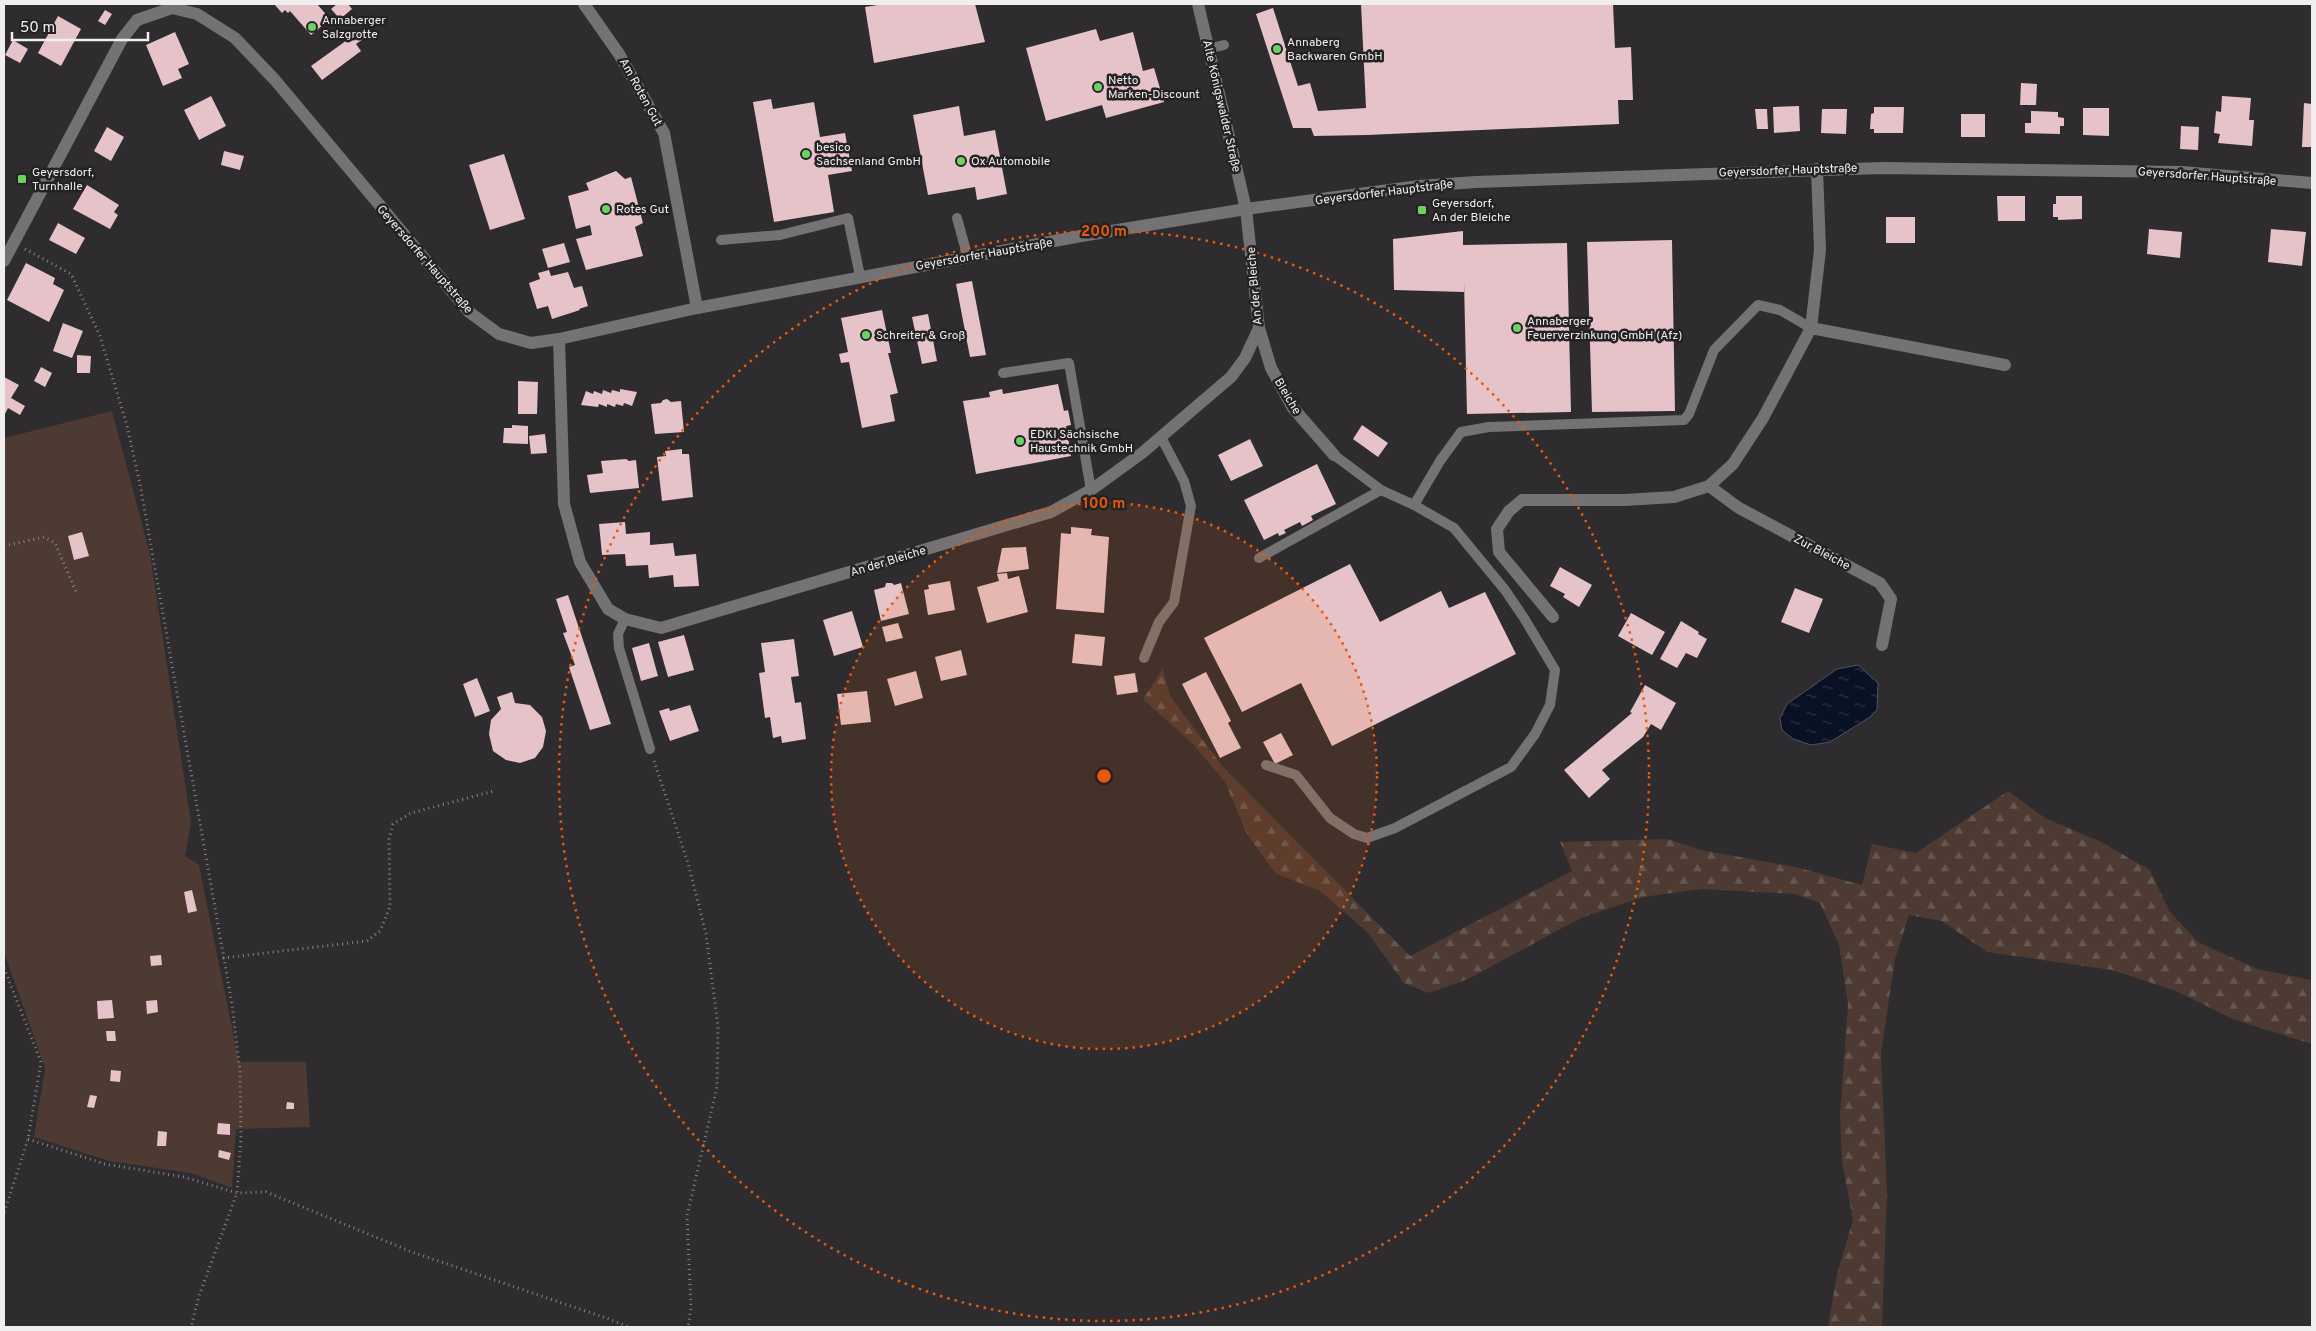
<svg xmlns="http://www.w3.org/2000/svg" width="2316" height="1331" viewBox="0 0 2316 1331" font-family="Overpass,sans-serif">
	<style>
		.forest { fill: url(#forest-firs) }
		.garden { fill: #4c3a33 }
		.water { fill: url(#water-ripples); stroke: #4e5361 }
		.building { fill: #e6c3c8 }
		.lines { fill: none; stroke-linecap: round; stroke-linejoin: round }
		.path { stroke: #878587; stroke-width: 3; stroke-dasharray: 1 4; stroke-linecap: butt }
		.service { stroke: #757274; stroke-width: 10 }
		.minor { stroke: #757274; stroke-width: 12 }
		.secondary { stroke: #757274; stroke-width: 12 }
		.ring { fill: none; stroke: #e8590c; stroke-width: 2.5; stroke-dasharray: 2.5 5 }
		.poi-dot { fill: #6bd363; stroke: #252224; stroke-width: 2 }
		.labels { text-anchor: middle; stroke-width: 5; stroke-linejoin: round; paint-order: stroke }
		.poi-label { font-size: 12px; fill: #f0eeef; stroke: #252224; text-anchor: start }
		.street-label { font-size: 12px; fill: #f0eeef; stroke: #252224 }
		.centre { fill: #e8590c; stroke: #252224; stroke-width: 2.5 }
		.ring-label { font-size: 15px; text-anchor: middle; font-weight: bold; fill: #e8590c; stroke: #252224; stroke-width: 5; stroke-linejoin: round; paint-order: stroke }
	</style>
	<defs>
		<pattern id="forest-firs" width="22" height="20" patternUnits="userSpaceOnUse" patternTransform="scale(1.25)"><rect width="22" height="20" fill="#4c3a33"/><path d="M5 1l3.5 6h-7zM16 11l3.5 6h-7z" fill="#665751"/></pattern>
		<pattern id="water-ripples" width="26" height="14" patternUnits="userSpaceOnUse" patternTransform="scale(1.25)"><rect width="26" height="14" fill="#091124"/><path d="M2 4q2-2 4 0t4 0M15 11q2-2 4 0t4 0" fill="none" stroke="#2d3444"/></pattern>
	</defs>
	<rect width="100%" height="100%" fill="#2e2c2e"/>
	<!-- forest -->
	<path class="forest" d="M 1163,669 L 1170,696 L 1223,767 L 1410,956 L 1572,871 L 1560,842 L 1668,839 L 1701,850 L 1796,867 L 1862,885 L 1872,844 L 1916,853 L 2008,791 L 2045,818 L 2101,842 L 2150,870 L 2170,912 L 2198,942 L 2257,969 L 2312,980 L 2312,1044 L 2235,1020 L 2176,991 L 2112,970 L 1987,952 L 1942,921 L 1909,915 L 1895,959 L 1881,1053 L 1887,1193 L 1882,1327 L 1828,1327 L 1837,1274 L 1853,1220 L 1842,1162 L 1840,1115 L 1848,1004 L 1839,945 L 1820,903 L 1795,894 L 1701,889 L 1643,897 L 1581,918 L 1468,979 L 1429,993 L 1404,983 L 1367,932 L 1320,891 L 1275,873 L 1247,834 L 1225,782 L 1194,745 L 1143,699 Z"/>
	<!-- garden -->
	<path class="garden" d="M 112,411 L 150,554 L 191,822 L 185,856 L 199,865 L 239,1062 L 306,1062 L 310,1127 L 236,1129 L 232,1188 L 191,1173 L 109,1161 L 34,1137 L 45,1068 L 4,952 L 4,438 Z"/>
	<!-- water -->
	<path class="water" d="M 1858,665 L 1878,683 L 1877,710 L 1870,717 L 1830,742 L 1811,745 L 1793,739 L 1782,730 L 1780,718 L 1787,704 L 1837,669 Z"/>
	<!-- building -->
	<path class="building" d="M 274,4 L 317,4 L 330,19 L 311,35 L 290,11 L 288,13 L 285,10 L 282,13 Z
		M 337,4 L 348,4 L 352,9 L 340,19 L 331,9 Z
		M 884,4 L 975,4 L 985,42 L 874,63 L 865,7 Z
		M 1361,4 L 1613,4 L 1615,48 L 1631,47 L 1633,100 L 1618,100 L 1619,124 L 1367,135 L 1314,136 L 1311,128 L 1293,128 L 1256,14 L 1273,8 L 1298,86 L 1310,83 L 1318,111 L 1366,108 Z
		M 105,10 L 112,14 L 105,25 L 98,21 Z
		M 58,16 L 81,29 L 61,66 L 38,53 Z
		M 1096,29 L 1100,41 L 1133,32 L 1143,71 L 1154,68 L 1164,102 L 1106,118 L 1102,105 L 1046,121 L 1026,48 Z
		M 361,30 L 366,37 L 356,44 L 361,51 L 322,80 L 311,66 Z
		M 175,32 L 189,64 L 178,69 L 182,78 L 163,86 L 146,45 Z
		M 13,40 L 28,49 L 20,63 L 5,55 Z
		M 2021,83 L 2037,84 L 2036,105 L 2020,105 Z
		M 211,96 L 226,126 L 199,140 L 184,110 Z
		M 2222,96 L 2251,98 L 2249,120 L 2254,120 L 2252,146 L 2218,143 L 2220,134 L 2214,133 L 2216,111 L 2221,112 Z
		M 771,99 L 773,109 L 814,102 L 820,137 L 845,133 L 852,171 L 828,175 L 834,212 L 774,222 L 753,102 Z
		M 2304,103 L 2312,104 L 2312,147 L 2302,147 Z
		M 959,106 L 964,136 L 995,130 L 1007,194 L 977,200 L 975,187 L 928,195 L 913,115 Z
		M 1799,106 L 1800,131 L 1774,133 L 1773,107 Z
		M 1874,107 L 1904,107 L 1903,133 L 1874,133 L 1874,129 L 1870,129 L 1871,114 L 1874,113 Z
		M 2083,108 L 2109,108 L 2109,136 L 2083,135 Z
		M 1755,109 L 1767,109 L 1768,129 L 1757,129 Z
		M 1822,109 L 1847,109 L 1846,134 L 1821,133 Z
		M 2031,111 L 2058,112 L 2058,117 L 2064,118 L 2064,126 L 2060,126 L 2060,134 L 2025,133 L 2025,123 L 2031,123 Z
		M 1961,114 L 1985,114 L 1985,137 L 1961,137 Z
		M 2181,126 L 2199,127 L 2198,150 L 2180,149 Z
		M 107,127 L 124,137 L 111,161 L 94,151 Z
		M 224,151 L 244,156 L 240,170 L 221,165 Z
		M 504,154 L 525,219 L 490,230 L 469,165 Z
		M 616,171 L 625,179 L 631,177 L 643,223 L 635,227 L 643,256 L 586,270 L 576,239 L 592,235 L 590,225 L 576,229 L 568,196 L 589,190 L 586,183 Z
		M 87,185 L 119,205 L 114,212 L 118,215 L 110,229 L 73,209 Z
		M 1997,196 L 2025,196 L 2025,221 L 1998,221 Z
		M 2056,196 L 2082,196 L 2082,219 L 2058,220 L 2058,217 L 2053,217 L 2053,204 L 2056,204 Z
		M 1886,217 L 1915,217 L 1915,243 L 1886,243 Z
		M 58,223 L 85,238 L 76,254 L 49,240 Z
		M 2149,229 L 2182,232 L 2180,258 L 2147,254 Z
		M 2271,229 L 2306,232 L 2302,266 L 2268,262 Z
		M 1463,231 L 1463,245 L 1567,243 L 1571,412 L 1467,414 L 1464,282 L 1464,292 L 1394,290 L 1393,239 Z
		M 1672,240 L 1675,411 L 1592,412 L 1587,242 Z
		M 564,243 L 570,262 L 548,268 L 542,249 Z
		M 26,263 L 55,278 L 53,284 L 64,290 L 49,322 L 7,300 Z
		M 549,270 L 551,276 L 568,272 L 574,288 L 582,286 L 588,306 L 579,309 L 580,310 L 552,319 L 548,306 L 537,309 L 529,283 L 540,279 L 538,273 Z
		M 972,281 L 986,355 L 970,357 L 956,284 Z
		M 882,310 L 891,353 L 888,353 L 898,393 L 890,395 L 895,421 L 862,428 L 849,362 L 841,363 L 839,354 L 848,352 L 841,318 Z
		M 928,314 L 937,361 L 922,364 L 912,317 Z
		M 63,323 L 83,331 L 72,358 L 53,351 Z
		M 77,355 L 91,356 L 90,373 L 77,373 Z
		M 41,367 L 52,373 L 45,387 L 34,381 Z
		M 4,377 L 19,385 L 11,398 L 25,406 L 20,415 L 8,408 L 4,416 Z
		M 518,381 L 538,382 L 537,414 L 518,414 Z
		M 1058,384 L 1064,411 L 1068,410 L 1071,425 L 1066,426 L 1071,456 L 976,474 L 963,401 L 990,397 L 989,392 L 1002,389 L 1003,394 Z
		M 620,389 L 637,392 L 632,406 L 624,403 L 623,406 L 616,404 L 615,407 L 607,404 L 607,407 L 599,404 L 598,407 L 581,405 L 586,391 L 593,394 L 594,391 L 602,394 L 603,390 L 611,393 L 612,390 L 620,392 Z
		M 667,399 L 671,402 L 681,401 L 684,432 L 655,434 L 651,404 L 661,403 L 663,400 Z
		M 512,425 L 528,426 L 528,444 L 503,443 L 504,428 L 512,428 Z
		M 1362,425 L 1388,443 L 1378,457 L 1353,439 Z
		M 545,434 L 547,453 L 531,454 L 529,436 Z
		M 1250,439 L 1263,466 L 1231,481 L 1218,455 Z
		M 682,449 L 682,454 L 689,454 L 693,497 L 662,501 L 657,457 L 666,456 L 665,451 Z
		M 626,459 L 629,461 L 636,460 L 639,488 L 590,493 L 587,475 L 603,473 L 601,461 Z
		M 1317,464 L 1336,504 L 1311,516 L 1313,520 L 1302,526 L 1300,522 L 1284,530 L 1286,533 L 1279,536 L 1278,533 L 1264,540 L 1244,500 Z
		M 625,522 L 626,534 L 650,532 L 650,545 L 673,543 L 675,556 L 696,554 L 699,586 L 674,587 L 673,575 L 649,578 L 648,565 L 626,566 L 625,554 L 602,555 L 599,524 Z
		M 1071,527 L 1092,529 L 1091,535 L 1109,537 L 1104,613 L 1056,609 L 1061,533 L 1071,534 Z
		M 82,532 L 89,556 L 74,560 L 68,536 Z
		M 1026,547 L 1029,569 L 997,573 L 1002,548 Z
		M 1350,564 L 1380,622 L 1441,591 L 1449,608 L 1485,592 L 1516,654 L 1332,746 L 1301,683 L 1242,712 L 1204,638 Z
		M 1560,567 L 1592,585 L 1579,607 L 1563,597 L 1565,594 L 1550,586 Z
		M 1007,573 L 1008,579 L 1019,576 L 1028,612 L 987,623 L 977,587 L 999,581 L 997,574 Z
		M 950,581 L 955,610 L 928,615 L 924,590 L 929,589 L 928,585 Z
		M 886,583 L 892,583 L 894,585 L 901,583 L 909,614 L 881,621 L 874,590 L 885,587 Z
		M 1795,588 L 1823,599 L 1809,633 L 1781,622 Z
		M 568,595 L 611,724 L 590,730 L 569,667 L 575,665 L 563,633 L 567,632 L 556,599 Z
		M 852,611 L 863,647 L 834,656 L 823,620 Z
		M 1631,613 L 1665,632 L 1652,655 L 1618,636 Z
		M 1681,621 L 1699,632 L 1698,634 L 1707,639 L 1697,658 L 1686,653 L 1677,668 L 1660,659 Z
		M 898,623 L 903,638 L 886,642 L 882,627 Z
		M 1075,634 L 1105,637 L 1102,666 L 1072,663 Z
		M 684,635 L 694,670 L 668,677 L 658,642 Z
		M 794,639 L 799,676 L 791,677 L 795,703 L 801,702 L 806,739 L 782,743 L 781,736 L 773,738 L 770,717 L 765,718 L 759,673 L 765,672 L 761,643 Z
		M 649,643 L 658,676 L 641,681 L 632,648 Z
		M 961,650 L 967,675 L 941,681 L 935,657 Z
		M 916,671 L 923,698 L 895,706 L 887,679 Z
		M 1206,672 L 1231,721 L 1228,723 L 1241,748 L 1220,758 L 1182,684 Z
		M 1135,673 L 1138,692 L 1117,695 L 1114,676 Z
		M 477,678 L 490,711 L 475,717 L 463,684 Z
		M 1645,685 L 1676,703 L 1661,730 L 1651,724 L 1643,737 L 1602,770 L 1610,779 L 1589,798 L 1564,770 L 1632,713 L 1630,712 Z
		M 867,691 L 871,722 L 841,725 L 837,694 Z
		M 512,692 L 515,703 L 530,705 L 542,717 L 546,731 L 543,747 L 535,758 L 520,763 L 506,760 L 493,751 L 489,734 L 491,720 L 501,709 L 497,697 Z
		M 690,705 L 699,731 L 670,741 L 659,711 L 669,708 L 670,711 Z
		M 1281,733 L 1293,755 L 1275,764 L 1263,742 Z
		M 192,890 L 197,911 L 188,913 L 184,892 Z
		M 161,955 L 162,965 L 151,966 L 150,956 Z
		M 112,1000 L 114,1018 L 98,1019 L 97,1001 Z
		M 157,1000 L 158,1012 L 147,1014 L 146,1001 Z
		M 106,1031 L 115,1031 L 116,1041 L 107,1041 Z
		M 111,1070 L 121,1071 L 120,1082 L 110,1081 Z
		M 90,1095 L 97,1096 L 94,1108 L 87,1107 Z
		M 287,1102 L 294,1103 L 294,1109 L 286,1109 Z
		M 218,1123 L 230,1124 L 230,1135 L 217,1134 Z
		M 158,1131 L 167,1132 L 166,1146 L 157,1146 Z
		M 219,1150 L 231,1153 L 229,1160 L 218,1157 Z"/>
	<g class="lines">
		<!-- path -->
		<path class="path" d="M 25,249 L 71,274 L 100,336 L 127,426 L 140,484 L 232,1004 L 240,1071 L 241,1138 L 237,1193 L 199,1296 L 191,1327
			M 4,546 L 44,537 L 55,543 L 77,594
			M 654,761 L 688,863 L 706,934 L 718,1026 L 717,1087 L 687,1216 L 691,1308 L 688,1327
			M 223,958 L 367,941 L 380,931 L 390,907 L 389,839 L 393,824 L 411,813 L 494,791
			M 4,968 L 41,1062 L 28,1139 L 4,1213
			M 28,1139 L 105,1164 L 184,1177 L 237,1193 L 266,1192 L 412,1252 L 609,1319 L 629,1327"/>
		<!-- service -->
		<path class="service" d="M 1208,49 L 1224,45
			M 957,218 L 968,258
			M 721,240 L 780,235 L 848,218 L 860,276
			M 1003,373 L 1069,363 L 1091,490
			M 1414,505 L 1440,461 L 1461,432 L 1489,427 L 1684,420 L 1689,414 L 1714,350 L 1758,305 L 1780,310 L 1811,328
			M 1259,558 L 1381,490
			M 625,619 L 618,634 L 619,648 L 650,749
			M 1144,658 L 1159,622 L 1174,602 L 1191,506 L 1184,481 L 1161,437
			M 1266,765 L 1296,775 L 1330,818 L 1354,834 L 1367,838 L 1395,828 L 1511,767 L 1535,734 L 1550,705 L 1555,670 L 1524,618 L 1505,590 L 1454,528 L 1414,505 L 1381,490 L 1334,455"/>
		<!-- minor -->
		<path class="minor" d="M 584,4 L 619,54 L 664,133 L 697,308
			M 1259,328 L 1271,368 L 1293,408 L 1334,455
			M 1811,328 L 2005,365
			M 559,339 L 564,504 L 580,562 L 608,609 L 625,619 L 661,628 L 1051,512 L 1091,490 L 1142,453 L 1231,377 L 1245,358 L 1259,328 L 1246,209 L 1198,4
			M 1709,486 L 1739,508 L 1880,583 L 1891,599 L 1882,645
			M 1553,617 L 1499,552 L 1497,529 L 1509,511 L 1522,500 L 1625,500 L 1674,497 L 1709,486 L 1733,464 L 1763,418 L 1811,328 L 1820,250 L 1817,169"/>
		<!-- secondary -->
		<path class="secondary" d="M 4,261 L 122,39 L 137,20 L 172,8 L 197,14 L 235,38 L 275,80 L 469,312 L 499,334 L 531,343 L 559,339 L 697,308 L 1081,236 L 1246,209 L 1419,186 L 1476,182 L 1883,168 L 2182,172 L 2312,183"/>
	</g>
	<!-- distance rings -->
	<circle cx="1104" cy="776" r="273" fill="#e8590c" fill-opacity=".12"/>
	<g class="ring">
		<circle cx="1104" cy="776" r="273"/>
		<circle cx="1104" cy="776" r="545"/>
	</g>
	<!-- markers -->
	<g class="poi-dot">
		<circle cx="312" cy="27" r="5"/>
		<circle cx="1277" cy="49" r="5"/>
		<circle cx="1098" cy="87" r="5"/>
		<circle cx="806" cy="154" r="5"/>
		<circle cx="961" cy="161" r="5"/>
		<rect x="17" y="174" width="10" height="10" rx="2.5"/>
		<circle cx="606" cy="209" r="5"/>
		<rect x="1417" y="205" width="10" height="10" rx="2.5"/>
		<circle cx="1517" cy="328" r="5"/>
		<circle cx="866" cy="335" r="5"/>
		<circle cx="1020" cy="441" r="5"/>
	</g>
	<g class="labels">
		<!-- poi labels -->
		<g class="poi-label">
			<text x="322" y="24">Annaberger<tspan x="322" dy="14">Salzgrotte</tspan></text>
			<text x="1287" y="46">Annaberg<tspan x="1287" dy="14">Backwaren GmbH</tspan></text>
			<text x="1108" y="84">Netto<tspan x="1108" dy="14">Marken-Discount</tspan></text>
			<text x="816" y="151">besico<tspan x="816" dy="14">Sachsenland GmbH</tspan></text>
			<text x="971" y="165">Ox Automobile</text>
			<text x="32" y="176">Geyersdorf,<tspan x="32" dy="14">Turnhalle</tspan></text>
			<text x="1432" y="207">Geyersdorf,<tspan x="1432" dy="14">An der Bleiche</tspan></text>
			<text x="616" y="213">Rotes Gut</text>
			<text x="1527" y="325">Annaberger<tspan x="1527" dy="14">Feuerverzinkung GmbH (Afz)</tspan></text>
			<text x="876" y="339">Schreiter &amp; Groß</text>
			<text x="1030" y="438">EDKI Sächsische<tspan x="1030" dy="14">Haustechnik GmbH</tspan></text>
		</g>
		<!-- street labels -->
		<g class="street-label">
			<text transform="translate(641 92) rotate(61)" y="4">Am Roten Gut</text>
			<text transform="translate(1222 106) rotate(77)" y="4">Alte Königswalder Straße</text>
			<text transform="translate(1788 170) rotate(-2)" y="4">Geyersdorfer Hauptstraße</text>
			<text transform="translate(2207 176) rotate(4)" y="4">Geyersdorfer Hauptstraße</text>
			<text transform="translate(1384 192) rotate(-7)" y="4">Geyersdorfer Hauptstraße</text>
			<text transform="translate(984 254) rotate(-10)" y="4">Geyersdorfer Hauptstraße</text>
			<text transform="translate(425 259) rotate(49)" y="4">Geyersdorfer Hauptstraße</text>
			<text transform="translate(1254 286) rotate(-95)" y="4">An der Bleiche</text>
			<text transform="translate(1288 396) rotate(59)" y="4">Bleiche</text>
			<text transform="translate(1822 552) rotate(28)" y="4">Zur Bleiche</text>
			<text transform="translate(888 561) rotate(-17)" y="4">An der Bleiche</text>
		</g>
	</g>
	<circle cx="1104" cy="776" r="8" class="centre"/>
	<g class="ring-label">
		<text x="1104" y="236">200 m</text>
		<text x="1104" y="508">100 m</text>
	</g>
	<!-- border -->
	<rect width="2316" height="1331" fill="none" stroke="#f0eeef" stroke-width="10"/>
	<!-- scale -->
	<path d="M12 32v8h136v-8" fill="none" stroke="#f0eeef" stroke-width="2.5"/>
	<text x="20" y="32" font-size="15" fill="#f0eeef" stroke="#252224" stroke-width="4" paint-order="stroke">50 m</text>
</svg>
